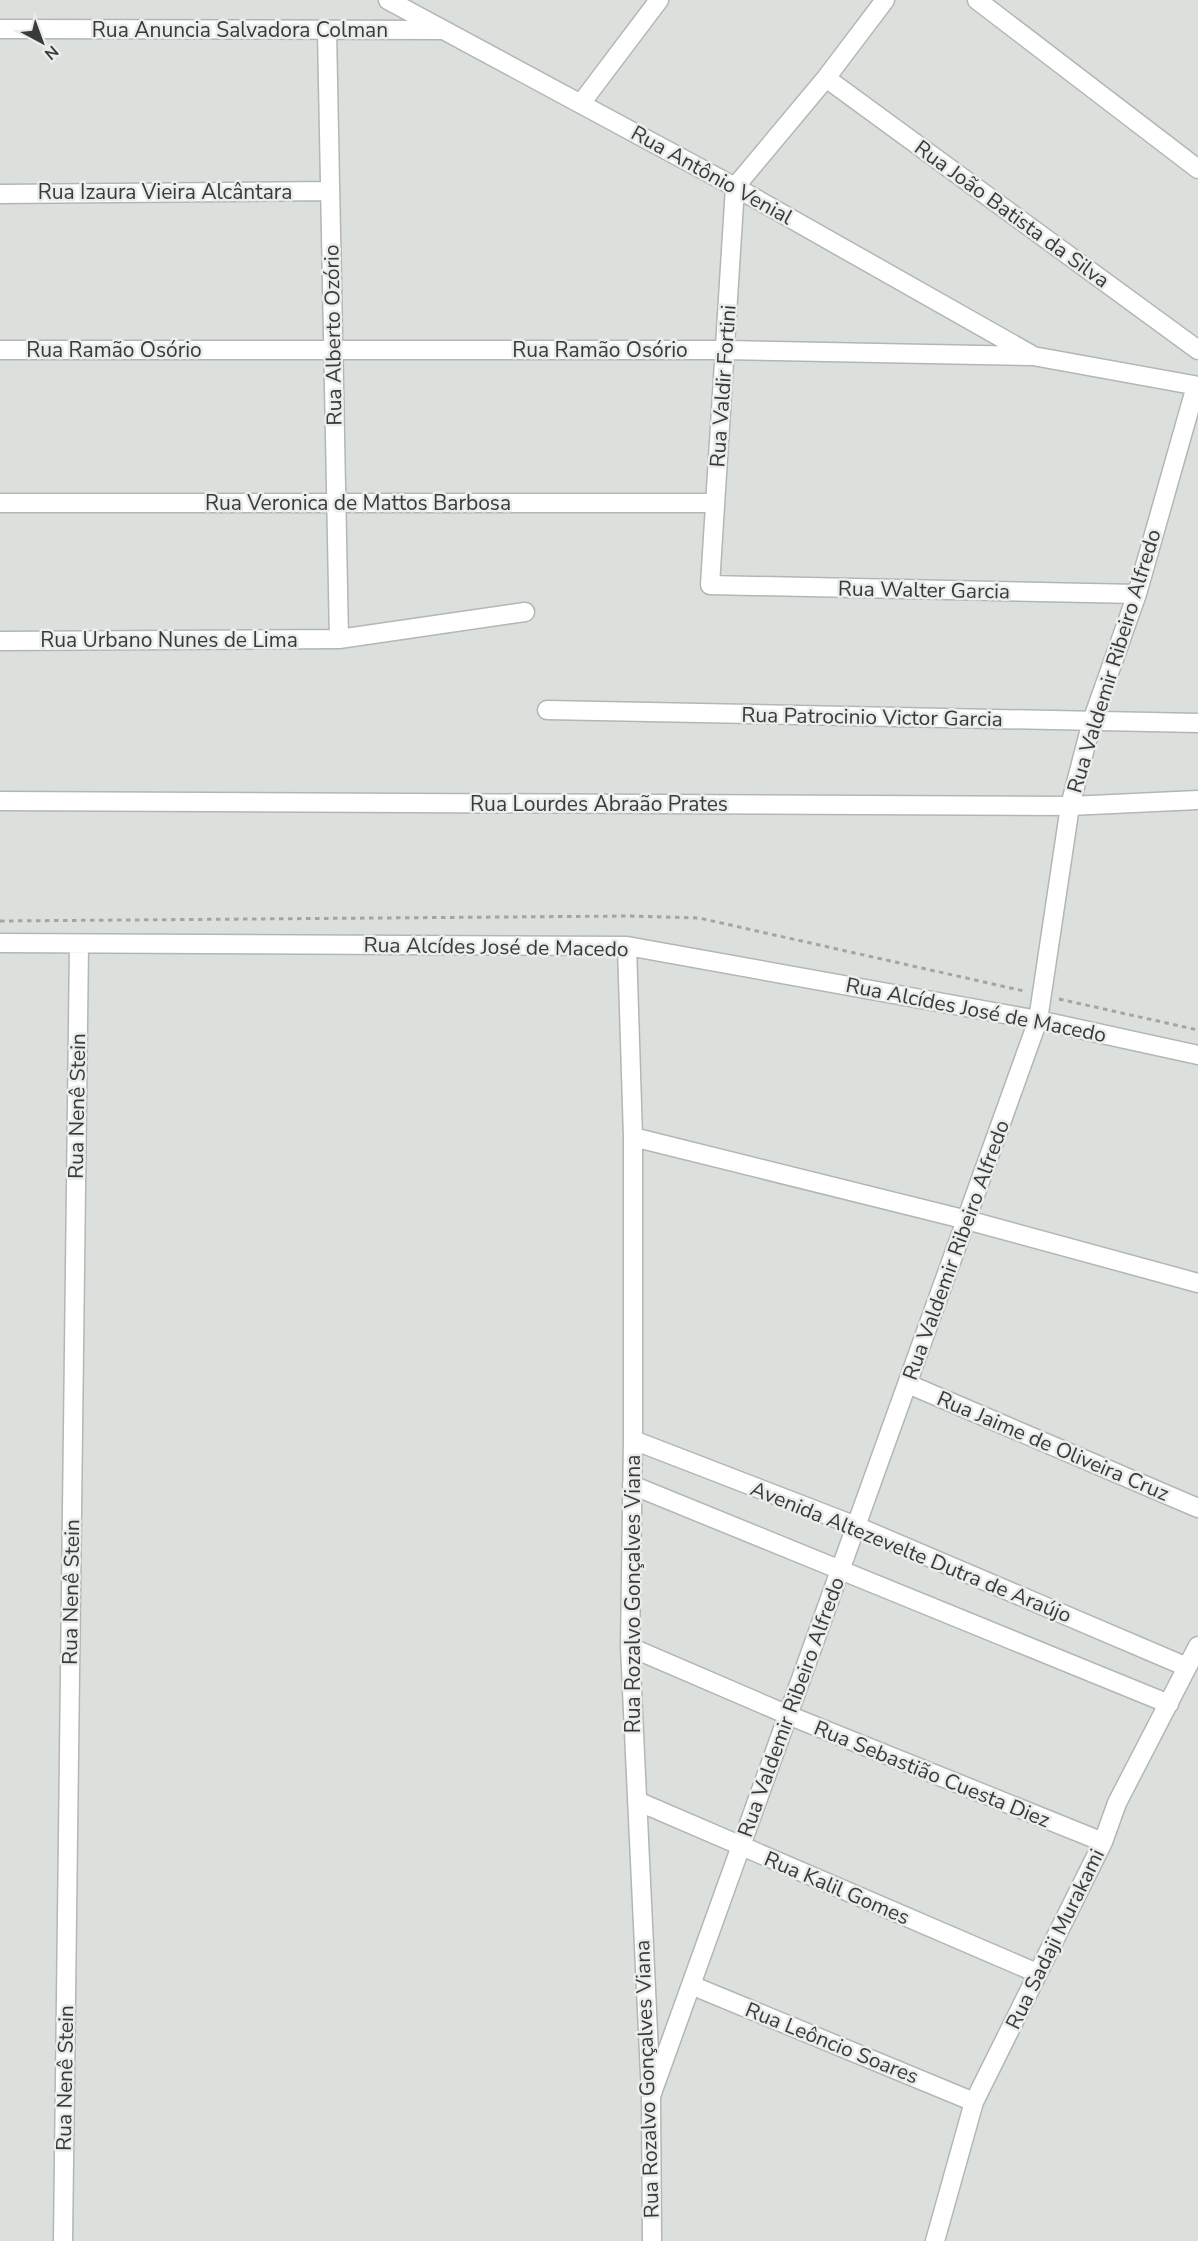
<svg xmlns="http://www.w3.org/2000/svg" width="1198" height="2241" viewBox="0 0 1198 2241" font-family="'Nunito Sans',sans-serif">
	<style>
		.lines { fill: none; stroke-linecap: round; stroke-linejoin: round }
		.minor-casing { stroke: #b3b6b4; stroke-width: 21 }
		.path { stroke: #a2a5a3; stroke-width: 3; stroke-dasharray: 4.5 4.5; stroke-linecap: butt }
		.minor { stroke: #fff; stroke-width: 18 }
		.labels { text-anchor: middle; stroke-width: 5; stroke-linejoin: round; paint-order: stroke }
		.street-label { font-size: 21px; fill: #393a39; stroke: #eaedeb }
	</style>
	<rect width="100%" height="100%" fill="#dce0dd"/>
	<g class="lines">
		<defs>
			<path id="minor" d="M 388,0 L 735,187 L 1030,354
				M 885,0 L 826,78 L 735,187 L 710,585 L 1137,594
				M 977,0 L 1198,169
				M 0,29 L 441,30
				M 327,31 L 339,639
				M 826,78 L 1198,350
				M 582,102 L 659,0
				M 0,194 L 330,191
				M 0,350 L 725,350 L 1033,356 L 1198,386
				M 0,503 L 715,503
				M 0,641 L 339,639 L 525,612
				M 547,710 L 1198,723
				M 0,801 L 1070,806 L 1198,800
				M 0,943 L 627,946 L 1038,1020 L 1198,1055
				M 627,946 L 633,1137 L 633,1440 L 630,1647 L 651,2096 L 652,2241
				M 633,1137 L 967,1220 L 1198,1283
				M 908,1384 L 1198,1508
				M 633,1440 L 856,1526 L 1187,1667
				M 632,1485 L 1169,1704
				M 630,1647 L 788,1715 L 1103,1842
				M 637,1801 L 1037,1973
				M 691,1985 L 974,2102
				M 651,2096 L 1038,1020 L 1070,806 L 1092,721 L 1137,594 L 1196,386
				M 63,2241 L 79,944
				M 935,2241 L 974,2102 L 1103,1842 L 1117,1803 L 1198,1646"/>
		</defs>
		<!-- minor casing -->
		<use href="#minor" class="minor-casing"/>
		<!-- path -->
		<path class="path" d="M 0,921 L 629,916 L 699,918 L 1024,991
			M 1059,999 L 1198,1030"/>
		<!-- minor -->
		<use href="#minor" class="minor"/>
	</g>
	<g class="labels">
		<!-- street labels -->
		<g class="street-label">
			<text x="240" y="37">Rua Anuncia Salvadora Colman</text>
			<text transform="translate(712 175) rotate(29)" y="7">Rua Antônio Venial</text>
			<text x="165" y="199">Rua Izaura Vieira Alcântara</text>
			<text transform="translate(1012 214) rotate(36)" y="7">Rua João Batista da Silva</text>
			<text transform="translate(333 335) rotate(-91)" y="7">Rua Alberto Ozório</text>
			<text x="114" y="357">Rua Ramão Osório</text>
			<text x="600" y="357">Rua Ramão Osório</text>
			<text transform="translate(723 386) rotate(-86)" y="7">Rua Valdir Fortini</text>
			<text x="358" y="510">Rua Veronica de Mattos Barbosa</text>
			<text transform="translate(924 590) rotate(1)" y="7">Rua Walter Garcia</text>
			<text x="169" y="647">Rua Urbano Nunes de Lima</text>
			<text transform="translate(1114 661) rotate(-73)" y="7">Rua Valdemir Ribeiro Alfredo</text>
			<text transform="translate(872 717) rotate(1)" y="7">Rua Patrocinio Victor Garcia</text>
			<text x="599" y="811">Rua Lourdes Abraão Prates</text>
			<text transform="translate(496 947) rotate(1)" y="7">Rua Alcídes José de Macedo</text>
			<text transform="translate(976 1010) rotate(11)" y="7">Rua Alcídes José de Macedo</text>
			<text transform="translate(77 1106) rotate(-89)" y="7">Rua Nenê Stein</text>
			<text transform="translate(956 1250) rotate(-70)" y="7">Rua Valdemir Ribeiro Alfredo</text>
			<text transform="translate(1053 1446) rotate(23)" y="7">Rua Jaime de Oliveira Cruz</text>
			<text transform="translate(911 1552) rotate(22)" y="7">Avenida Altezevelte Dutra de Araújo</text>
			<text transform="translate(71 1592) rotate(-89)" y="7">Rua Nenê Stein</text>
			<text transform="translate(633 1594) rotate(-90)" y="7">Rua Rozalvo Gonçalves Viana</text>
			<text transform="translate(791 1707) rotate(-70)" y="7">Rua Valdemir Ribeiro Alfredo</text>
			<text transform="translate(932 1774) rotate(22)" y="7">Rua Sebastião Cuesta Diez</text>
			<text transform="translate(837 1888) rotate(23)" y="7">Rua Kalil Gomes</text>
			<text transform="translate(1055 1939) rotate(-64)" y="7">Rua Sadaji Murakami</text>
			<text transform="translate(832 2043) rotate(22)" y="7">Rua Leôncio Soares</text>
			<text transform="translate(65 2078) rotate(-89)" y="7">Rua Nenê Stein</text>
			<text transform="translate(647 2079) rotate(-92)" y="7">Rua Rozalvo Gonçalves Viana</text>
		</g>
	</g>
	<!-- north arrow -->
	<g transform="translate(42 42) rotate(139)" stroke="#eaedeb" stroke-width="4.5" paint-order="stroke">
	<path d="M0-4.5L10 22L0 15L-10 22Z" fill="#393a39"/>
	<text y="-9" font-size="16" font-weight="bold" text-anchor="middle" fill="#393a39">N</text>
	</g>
</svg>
